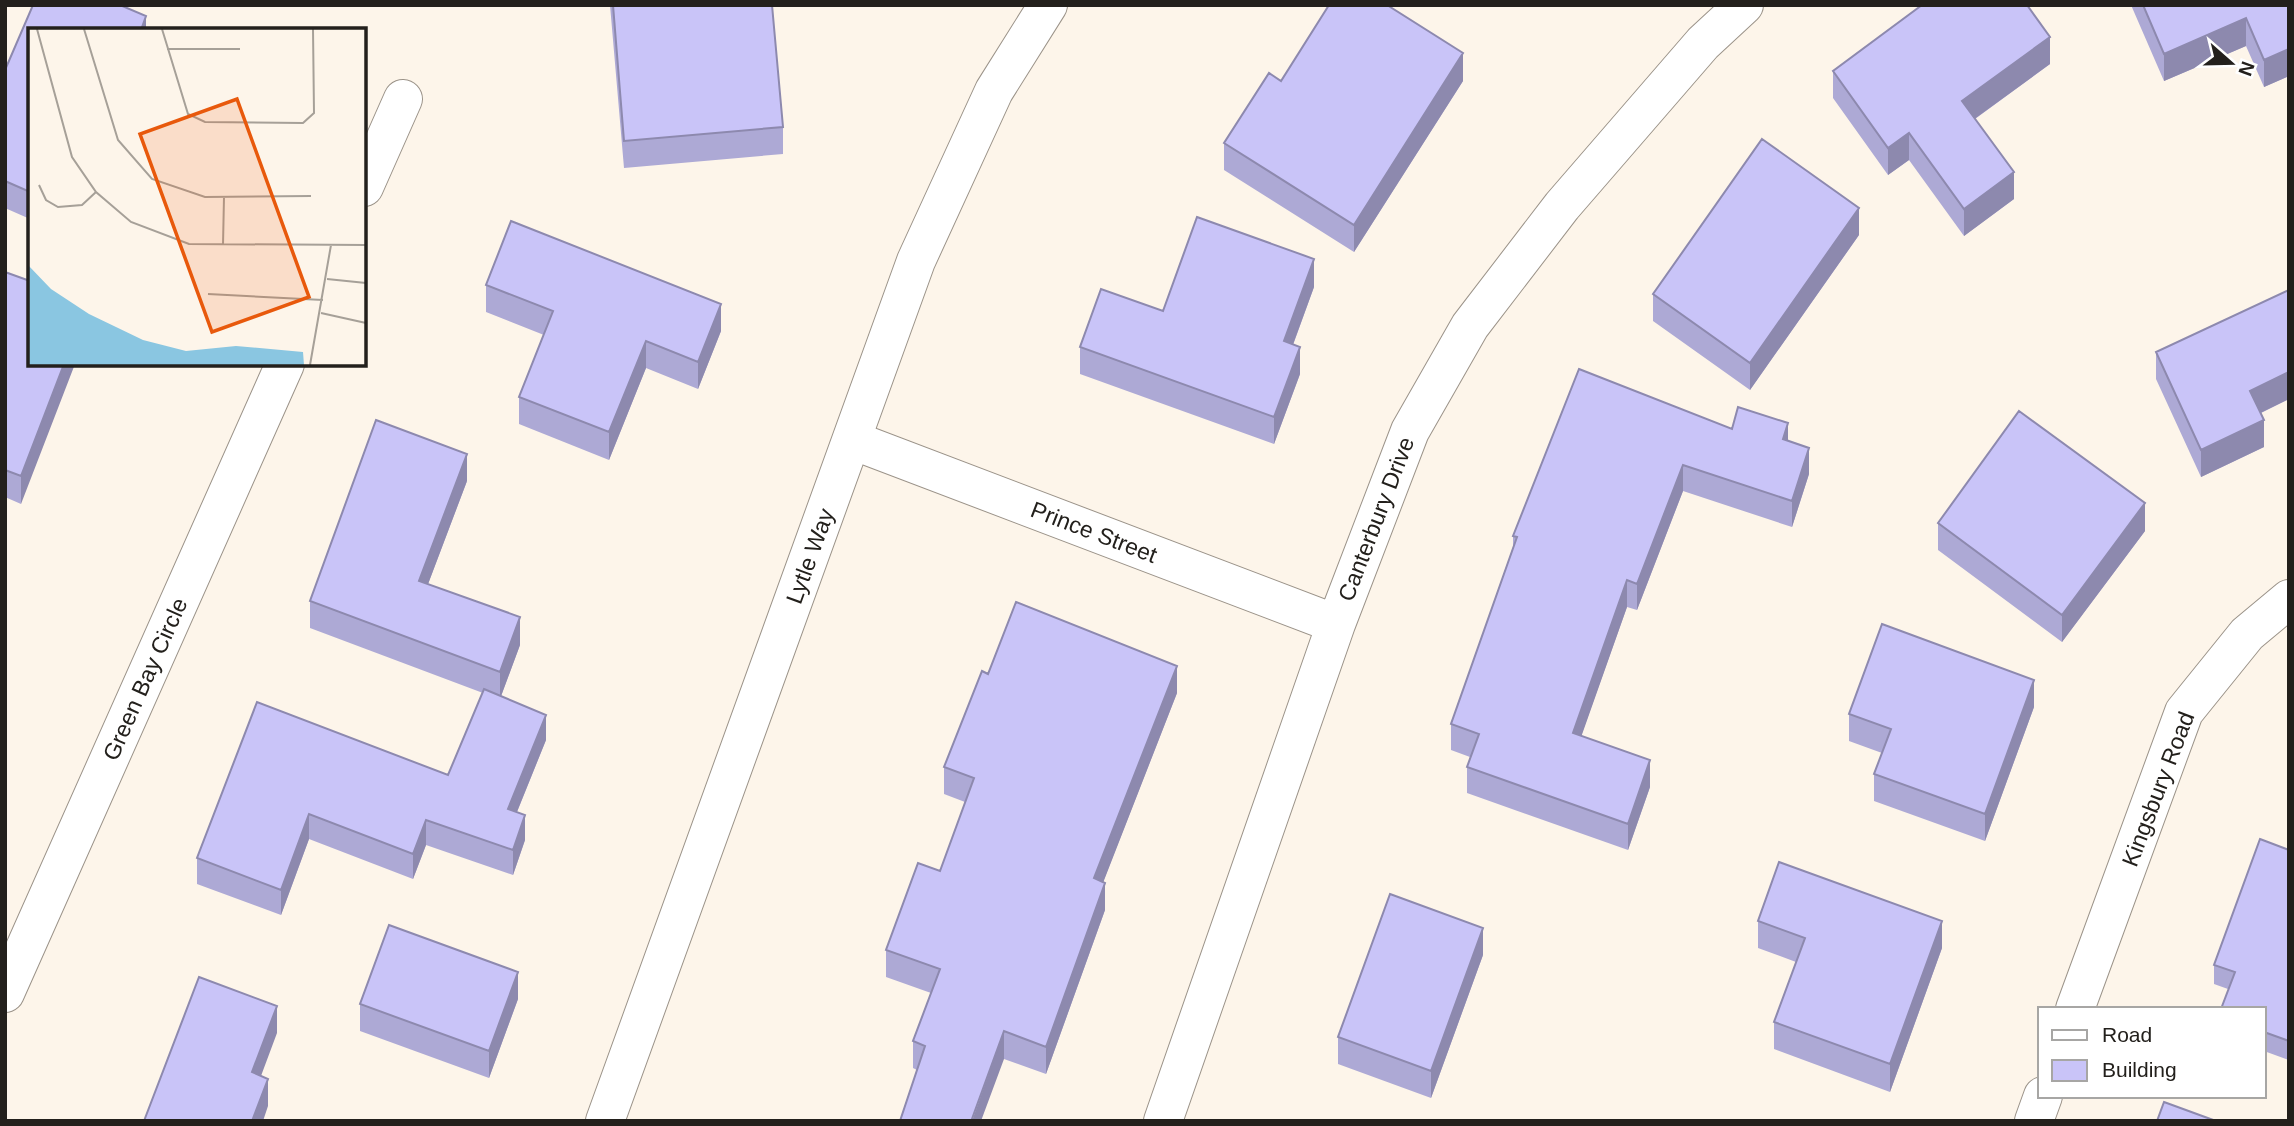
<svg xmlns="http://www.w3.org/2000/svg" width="2294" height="1126" viewBox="0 0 2294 1126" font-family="Helvetica,sans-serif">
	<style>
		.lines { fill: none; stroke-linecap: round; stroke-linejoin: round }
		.minor-casing { stroke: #9b9389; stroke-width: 40 }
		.tertiary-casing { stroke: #9b9389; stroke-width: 40 }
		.minor { stroke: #fff; stroke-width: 38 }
		.tertiary { stroke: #fff; stroke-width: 38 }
		.wall { fill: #ada9d5 }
		.shaded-wall { fill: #8d89ae }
		.building { fill: #c9c4f8; stroke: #8d89ae; stroke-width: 2 }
		.labels { text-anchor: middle; stroke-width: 5; stroke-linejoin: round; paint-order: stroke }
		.street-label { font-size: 23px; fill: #23201c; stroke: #fff }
		.inset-road { fill: none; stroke: #a6a098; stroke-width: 2 }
		.view { fill: #e8590c; fill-opacity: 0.15; stroke: #e8590c; stroke-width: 3.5 }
		.inset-edge { fill: none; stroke: #23201c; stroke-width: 3.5 }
	</style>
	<rect width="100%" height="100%" fill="#fdf5ea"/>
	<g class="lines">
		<defs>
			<path id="minor" d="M 364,187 L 403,99
				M 852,440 L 1336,624
				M 5,993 L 285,364
				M 2075,1009 L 2184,712 L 2247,634 L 2289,599
				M 1163,1121 L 1336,624 L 1410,431 L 1470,326 L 1562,206 L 1703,43 L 1744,5
				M 2034,1121 L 2043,1096"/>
			<path id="tertiary" d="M 605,1121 L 916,261 L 994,91 L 1048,5"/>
		</defs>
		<!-- minor casing -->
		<use href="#minor" class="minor-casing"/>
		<!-- tertiary casing -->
		<use href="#tertiary" class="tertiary-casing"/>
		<!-- minor -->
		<use href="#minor" class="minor"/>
		<!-- tertiary -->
		<use href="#tertiary" class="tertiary"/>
	</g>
	<!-- wall -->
	<path class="wall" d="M 33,5 L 120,5 L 146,16 L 146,30 L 30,30 L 30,219 L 5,208 L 5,70 Z
		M 610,5 L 772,5 L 783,127 L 783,154 L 624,168 Z
		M 2131,5 L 2289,5 L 2289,76 L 2264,87 L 2246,46 L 2164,81 Z
		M 2050,64 L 1975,119 L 2014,199 L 1964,236 L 1909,160 L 1888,175 L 1833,98 L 1833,71 Z
		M 1281,81 L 1463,81 L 1354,252 L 1224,170 L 1224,143 Z
		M 1859,235 L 1750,390 L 1653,321 L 1653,294 Z
		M 5,272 L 30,281 L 21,504 L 5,497 Z
		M 486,285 L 721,331 L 698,389 L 646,368 L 609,460 L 519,424 L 519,397 L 544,335 L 486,312 Z
		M 1314,287 L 1293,345 L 1300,374 L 1274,444 L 1080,374 L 1080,347 L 1163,311 Z
		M 2289,290 L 2289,399 L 2261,413 L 2264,447 L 2201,477 L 2156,379 L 2156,352 Z
		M 1732,429 L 1788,441 L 1809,474 L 1792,527 L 1683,491 L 1637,610 L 1627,607 L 1581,736 L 1650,787 L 1628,850 L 1467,793 L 1467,767 L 1470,757 L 1451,750 L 1451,724 L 1513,547 L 1513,536 Z
		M 467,481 L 428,584 L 520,645 L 501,696 L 546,740 L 517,812 L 525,840 L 513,875 L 426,845 L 413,879 L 309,839 L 281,915 L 197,884 L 197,858 L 257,702 L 448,775 L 483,693 L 310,628 L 310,601 Z
		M 1938,523 L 2145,531 L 2062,642 L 1938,550 Z
		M 988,674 L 1177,693 L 1103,882 L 1105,910 L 1046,1074 L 1004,1059 L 917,1070 L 913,1068 L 913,1041 L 931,993 L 886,977 L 886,950 L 940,871 L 965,802 L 944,794 L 944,767 Z
		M 2034,707 L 1985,841 L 1874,801 L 1874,774 L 1882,753 L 1849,741 L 1849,714 Z
		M 2289,850 L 2289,1060 L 2264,1051 L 2264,1009 L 2228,989 L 2214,984 L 2214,965 Z
		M 1758,921 L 1942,948 L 1890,1092 L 1774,1049 L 1774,1022 L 1796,962 L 1758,948 Z
		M 1483,955 L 1431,1098 L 1338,1064 L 1338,1037 Z
		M 518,999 L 489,1078 L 360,1031 L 360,1004 Z"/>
	<!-- shaded-wall -->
	<path class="shaded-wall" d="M 146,16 L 146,30 L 141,30 Z
		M 2246,18 L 2246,46 L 2164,81 L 2164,54 Z
		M 2050,37 L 2050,64 L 1962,128 L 1962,101 Z
		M 2289,49 L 2289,76 L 2264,87 L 2264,60 Z
		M 1463,53 L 1463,81 L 1354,252 L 1354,225 Z
		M 1909,133 L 1909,160 L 1888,175 L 1888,148 Z
		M 2014,172 L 2014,199 L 1964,236 L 1964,209 Z
		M 1859,208 L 1859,235 L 1750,390 L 1750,363 Z
		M 1314,259 L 1314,287 L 1284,369 L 1284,341 Z
		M 721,304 L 721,331 L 698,389 L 698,362 Z
		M 646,341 L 646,368 L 609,460 L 609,432 Z
		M 1300,347 L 1300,374 L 1274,444 L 1274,417 Z
		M 64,364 L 75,364 L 21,504 L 21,476 Z
		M 2289,372 L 2289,399 L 2250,418 L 2250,391 Z
		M 2264,420 L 2264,447 L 2201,477 L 2201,450 Z
		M 1788,423 L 1788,450 L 1783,439 Z
		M 1809,448 L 1809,474 L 1792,527 L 1792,501 Z
		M 467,454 L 467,481 L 419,608 L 419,581 Z
		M 1683,465 L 1683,491 L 1637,610 L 1637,584 Z
		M 2145,503 L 2145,531 L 2062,642 L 2062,615 Z
		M 1627,580 L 1627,607 L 1573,760 L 1573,733 Z
		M 520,617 L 520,645 L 500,699 L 500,672 Z
		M 1177,666 L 1177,693 L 1094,906 L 1094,878 Z
		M 2034,680 L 2034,707 L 1985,841 L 1985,814 Z
		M 546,715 L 546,740 L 508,834 L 508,809 Z
		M 1650,760 L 1650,787 L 1628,850 L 1628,824 Z
		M 309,814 L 309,839 L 281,915 L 281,890 Z
		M 525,815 L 525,840 L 513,875 L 513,850 Z
		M 426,820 L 426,845 L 413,879 L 413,854 Z
		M 1105,883 L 1105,910 L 1046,1074 L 1046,1047 Z
		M 1942,921 L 1942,948 L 1890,1092 L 1890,1064 Z
		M 1483,928 L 1483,955 L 1431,1098 L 1431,1071 Z
		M 518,972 L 518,999 L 489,1078 L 489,1051 Z
		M 277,1006 L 277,1033 L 252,1100 L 252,1072 Z
		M 1004,1031 L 1004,1059 L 981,1121 L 972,1121 Z
		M 268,1079 L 268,1106 L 263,1121 L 252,1121 Z"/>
	<!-- building -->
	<path class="building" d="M 33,5 L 120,5 L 146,16 L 141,30 L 30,30 L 30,192 L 5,181 L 5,70 Z
		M 613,5 L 772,5 L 783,127 L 624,141 Z
		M 1329,5 L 1387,5 L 1463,53 L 1354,225 L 1224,143 L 1269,73 L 1281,81 Z
		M 1922,5 L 2027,5 L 2050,37 L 1962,101 L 2014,172 L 1964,209 L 1909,133 L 1888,148 L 1833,71 Z
		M 2143,5 L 2289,5 L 2289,49 L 2264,60 L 2246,18 L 2164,54 Z
		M 1762,139 L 1859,208 L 1750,363 L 1653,294 Z
		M 1197,217 L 1314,259 L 1284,341 L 1300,347 L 1274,417 L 1080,347 L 1101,289 L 1163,311 Z
		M 511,221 L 721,304 L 698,362 L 646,341 L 609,432 L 519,397 L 553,311 L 486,285 Z
		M 5,272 L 30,281 L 30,364 L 64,364 L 21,476 L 5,470 Z
		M 2289,290 L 2289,372 L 2250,391 L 2264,420 L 2201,450 L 2156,352 Z
		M 1579,369 L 1732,429 L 1738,407 L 1788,423 L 1783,439 L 1809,448 L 1792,501 L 1683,465 L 1637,584 L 1627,580 L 1573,733 L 1650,760 L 1628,824 L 1467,767 L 1479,734 L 1451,724 L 1517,537 L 1513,536 Z
		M 2019,411 L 2145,503 L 2062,615 L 1938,523 Z
		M 376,420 L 467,454 L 419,581 L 520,617 L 500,672 L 310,601 Z
		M 1016,602 L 1177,666 L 1094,878 L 1105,883 L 1046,1047 L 1004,1031 L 972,1119 L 977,1121 L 900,1121 L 925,1046 L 913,1041 L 940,969 L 886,950 L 918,863 L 940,871 L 974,778 L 944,767 L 982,671 L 988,674 Z
		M 1882,624 L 2034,680 L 1985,814 L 1874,774 L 1891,729 L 1849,714 Z
		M 484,689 L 546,715 L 508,809 L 525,815 L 513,850 L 426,820 L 413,854 L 309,814 L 281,890 L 197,858 L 257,702 L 448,775 Z
		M 2260,839 L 2289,850 L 2289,1041 L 2264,1032 L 2264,1009 L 2221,1009 L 2235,972 L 2214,965 Z
		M 1779,862 L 1942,921 L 1890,1064 L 1774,1022 L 1805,938 L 1758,921 Z
		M 1390,894 L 1483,928 L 1431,1071 L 1338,1037 Z
		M 389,925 L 518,972 L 489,1051 L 360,1004 Z
		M 199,977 L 277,1006 L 252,1072 L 268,1079 L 252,1121 L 144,1121 Z
		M 2164,1102 L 2216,1121 L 2157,1121 Z"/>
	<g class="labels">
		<!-- street labels -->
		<g class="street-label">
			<text transform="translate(1376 519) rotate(-69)" y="8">Canterbury Drive</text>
			<text transform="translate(1094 532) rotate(21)" y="8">Prince Street</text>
			<text transform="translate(810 556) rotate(-70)" y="8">Lytle Way</text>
			<text transform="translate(145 679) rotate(-66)" y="8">Green Bay Circle</text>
			<text transform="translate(2158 789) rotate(-69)" y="8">Kingsbury Road</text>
		</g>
	</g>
	<!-- overview -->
	<g transform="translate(28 28)">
		<rect width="338" height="338" fill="#fdf5ea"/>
		<path d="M 0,237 L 23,261 L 61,286 L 115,312 L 158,323 L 208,318 L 275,324 L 276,337 L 0,337 Z" fill="#8ac6e1"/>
		<path class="inset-road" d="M 9,1 L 44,129 L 68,164 L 103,194 L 161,216 L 338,217M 56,1 L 90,112 L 124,151 L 177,169 L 283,168M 134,1 L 160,86 L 177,94 L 275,95 L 286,85 L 285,1M 139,21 L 212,21M 11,157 L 18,172 L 30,179 L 54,177 L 68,164M 195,217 L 196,169M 299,251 L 338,255M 180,266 L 295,272M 293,285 L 338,295M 282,337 L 303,217"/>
		<path class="view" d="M 209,71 L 281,269 L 184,304 L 112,106 Z"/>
		<rect width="338" height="338" class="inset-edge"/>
	</g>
	<!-- border -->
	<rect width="2294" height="1126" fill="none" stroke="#23201c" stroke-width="14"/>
	<!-- legend -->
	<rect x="2038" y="1007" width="228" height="91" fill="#ffffff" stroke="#a7a6a4" stroke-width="2"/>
	<rect x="2052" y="1030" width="35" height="10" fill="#ffffff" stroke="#a7a6a4" stroke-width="2"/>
	<text x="2102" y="1042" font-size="21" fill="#23201c">Road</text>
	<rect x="2052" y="1060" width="35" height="21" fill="#c9c4f8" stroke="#a7a6a4" stroke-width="2"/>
	<text x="2102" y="1077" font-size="21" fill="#23201c">Building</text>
	<!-- north arrow -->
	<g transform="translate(2231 63) rotate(110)" stroke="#ffffff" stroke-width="5" paint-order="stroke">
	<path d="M0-5L12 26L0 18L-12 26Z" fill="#23201c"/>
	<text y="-10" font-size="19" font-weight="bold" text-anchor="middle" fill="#23201c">N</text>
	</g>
</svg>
